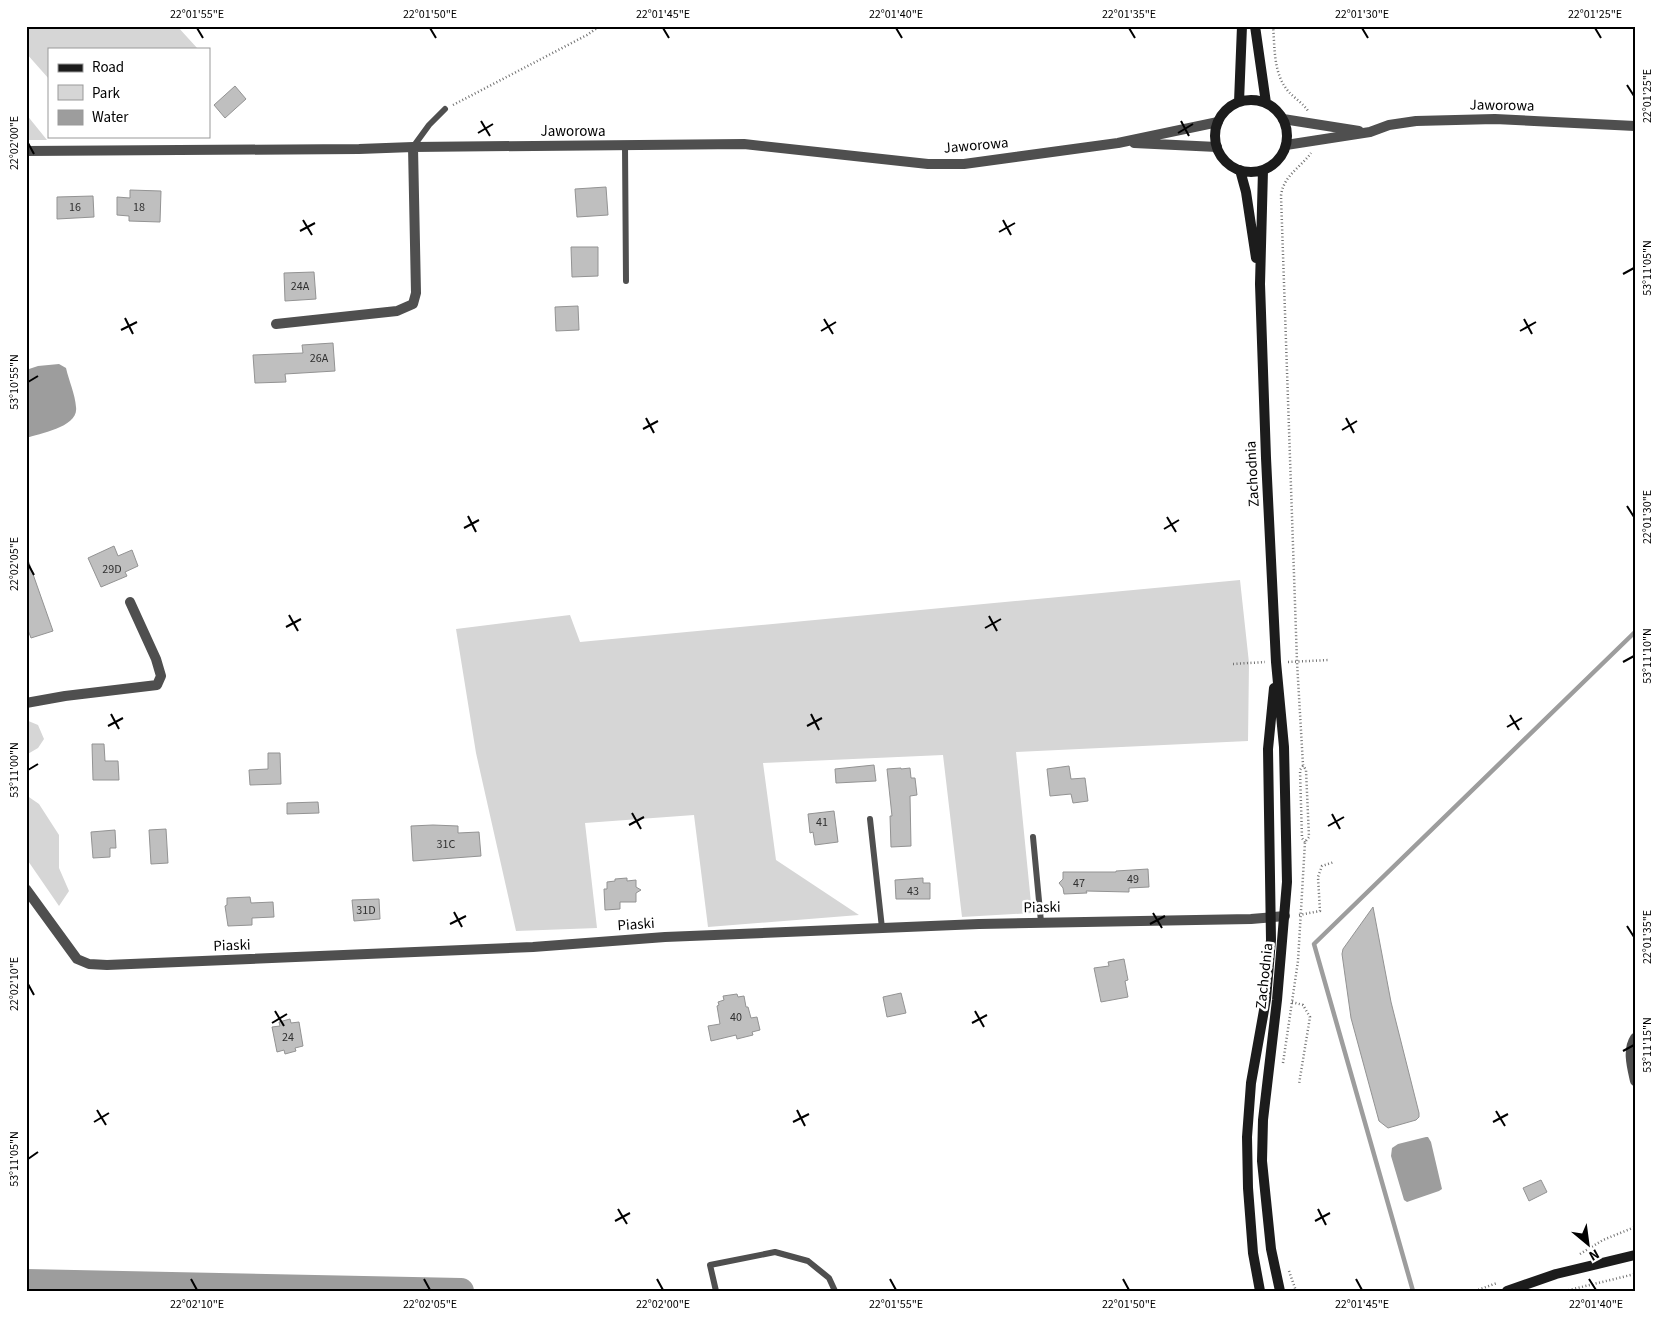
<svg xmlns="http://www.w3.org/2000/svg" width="1661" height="1317" viewBox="0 0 1661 1317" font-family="'Source Sans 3',sans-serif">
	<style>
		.green { fill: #d6d6d6 }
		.water { fill: #9d9d9d }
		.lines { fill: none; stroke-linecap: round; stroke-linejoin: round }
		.stream { stroke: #9d9d9d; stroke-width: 4.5 }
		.river { stroke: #9d9d9d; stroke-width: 26 }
		.building { fill: #bfbfbf; stroke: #939393 }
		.path { stroke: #717171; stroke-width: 2.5; stroke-dasharray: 1 2.5; stroke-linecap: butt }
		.lane { stroke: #4f4f4f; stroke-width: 6 }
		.street { stroke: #4f4f4f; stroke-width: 10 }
		.secondary { stroke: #1c1c1c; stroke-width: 10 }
		.ticks { fill: none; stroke: #000; stroke-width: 2 }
		.labels { text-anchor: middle; stroke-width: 5; stroke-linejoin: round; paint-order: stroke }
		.number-label { font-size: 12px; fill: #303030 }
		.street-label { font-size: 15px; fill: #000; stroke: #fff }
		.neatline { fill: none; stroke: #000; stroke-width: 2 }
		.ticks-label { font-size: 12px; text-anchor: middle; fill: #000 }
	</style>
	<rect width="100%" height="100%" fill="#fff"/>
	<!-- green -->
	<path class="green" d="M 26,26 L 177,26 L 198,49 L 49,49 L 49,79 L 26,53 Z
		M 26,114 L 47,140 L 26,140 Z
		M 1240,580 L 1249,663 L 1248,741 L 1016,752 L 1032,913 L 962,917 L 943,755 L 763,763 L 776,860 L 859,915 L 708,927 L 694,815 L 585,823 L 597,928 L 516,931 L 476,753 L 456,629 L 570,615 L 580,642 Z
		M 26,720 L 38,725 L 44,739 L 38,748 L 26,755 Z
		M 26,795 L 39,804 L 59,835 L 59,868 L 69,891 L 59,906 L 26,858 Z"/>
	<!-- water -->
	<path class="water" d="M 59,364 L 66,368 C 69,381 75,394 76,407 C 79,427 40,433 26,438 L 26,370 L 38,366 Z
		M 1426,1137 L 1428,1137 L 1431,1142 L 1442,1189 L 1439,1191 L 1407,1202 L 1404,1200 L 1391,1156 L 1392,1148 L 1398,1144 Z"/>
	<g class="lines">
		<!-- stream -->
		<path class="stream" d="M 1413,1291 L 1314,944 L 1635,632"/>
		<!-- river -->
		<path class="river" d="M 26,1282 L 461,1291"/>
	</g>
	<!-- building -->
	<path class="building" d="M 235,86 L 246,99 L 225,118 L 214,105 Z
		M 606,187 L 608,215 L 577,217 L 575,189 Z
		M 130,190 L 161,191 L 160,222 L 129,221 L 129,216 L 117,215 L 117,197 L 130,198 Z
		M 93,196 L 94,217 L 57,219 L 57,197 Z
		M 571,247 L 598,247 L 598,276 L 572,277 Z
		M 314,272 L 316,299 L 285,301 L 284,273 Z
		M 578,306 L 579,330 L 556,331 L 555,307 Z
		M 333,343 L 335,371 L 285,374 L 286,382 L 255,383 L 253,355 L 303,353 L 302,345 Z
		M 114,546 L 118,556 L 132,550 L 138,566 L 125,572 L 127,576 L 101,587 L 88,558 Z
		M 26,560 L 28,560 L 53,631 L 31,638 L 26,625 Z
		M 92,744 L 104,744 L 105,761 L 118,761 L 119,780 L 93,780 Z
		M 268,753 L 280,753 L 281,784 L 250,785 L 249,770 L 268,769 Z
		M 874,765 L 876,781 L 836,783 L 835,769 Z
		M 1069,766 L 1071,779 L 1085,778 L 1088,801 L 1073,803 L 1071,794 L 1050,796 L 1047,769 Z
		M 901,768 L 901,769 L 910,768 L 911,778 L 915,778 L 917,795 L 910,796 L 911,846 L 891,847 L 890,816 L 892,816 L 887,769 Z
		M 318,802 L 319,813 L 287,814 L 287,803 Z
		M 834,811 L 838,842 L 815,845 L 813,832 L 810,833 L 808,814 Z
		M 433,825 L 458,826 L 458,833 L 479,832 L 481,856 L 413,861 L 411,826 Z
		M 166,829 L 168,863 L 151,864 L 149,830 Z
		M 115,830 L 116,848 L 110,848 L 110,857 L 93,858 L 91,832 Z
		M 1148,869 L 1149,887 L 1129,888 L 1129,892 L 1086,891 L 1087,893 L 1064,894 L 1063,888 L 1059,883 L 1063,879 L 1063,872 L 1116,872 L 1116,871 Z
		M 627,878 L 627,881 L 636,880 L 636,887 L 641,890 L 636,893 L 636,902 L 620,902 L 620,909 L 605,910 L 604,889 L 607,889 L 607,882 L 615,881 L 615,879 Z
		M 923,878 L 923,883 L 930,883 L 930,899 L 896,899 L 895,880 Z
		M 250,897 L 251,903 L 273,902 L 274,917 L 252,918 L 252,925 L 228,926 L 225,906 L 227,905 L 227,898 Z
		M 379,899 L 380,919 L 354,921 L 352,900 Z
		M 1373,907 L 1391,1002 L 1419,1113 L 1419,1117 L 1416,1120 L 1388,1128 L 1379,1121 L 1351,1018 L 1342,954 L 1343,949 Z
		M 1124,959 L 1128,980 L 1125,981 L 1128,997 L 1101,1002 L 1094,968 L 1109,966 L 1108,962 Z
		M 901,993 L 906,1013 L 887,1017 L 883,997 Z
		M 737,994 L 738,997 L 744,996 L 746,1007 L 748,1007 L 751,1018 L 757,1017 L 760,1030 L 752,1032 L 753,1035 L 737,1039 L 736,1035 L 711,1041 L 708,1026 L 720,1024 L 717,1006 L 719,1005 L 718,1002 L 724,1000 L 723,996 Z
		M 290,1019 L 291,1023 L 299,1022 L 303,1046 L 295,1048 L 296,1051 L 285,1054 L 284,1050 L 277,1052 L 272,1027 L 280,1026 L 279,1022 Z
		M 1541,1180 L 1547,1192 L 1529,1201 L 1523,1188 Z"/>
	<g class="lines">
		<!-- path -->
		<path class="path" d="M 1273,26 C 1275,48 1273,73 1288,91 C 1294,98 1303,103 1308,111
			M 453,105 L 587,35 L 600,26
			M 1288,662 L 1329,660
			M 1233,664 L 1265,662
			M 1303,766 L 1300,770 L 1302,838 L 1305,842
			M 1299,915 L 1320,911 L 1318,877 L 1322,866 L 1334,862
			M 1292,1002 L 1303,1005 L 1310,1017 L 1299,1084
			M 1283,1063 L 1298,961 L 1305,842 L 1309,837 L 1306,770 L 1303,765 L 1297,662 L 1281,196 C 1283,176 1300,168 1311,153
			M 1580,1254 L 1603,1240 L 1635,1227
			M 1289,1271 L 1296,1291
			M 1475,1291 L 1497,1283
			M 1565,1291 L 1635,1274"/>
		<!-- lane -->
		<path class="lane" d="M 625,146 L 626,281
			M 413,147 L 429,125 L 445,109
			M 870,819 L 882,928
			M 1033,837 L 1041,922
			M 716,1291 L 710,1265 L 775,1252 L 808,1261 L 829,1278 L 835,1291"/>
		<!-- street -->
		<path class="street" d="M 1283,119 L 1359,131
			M 1134,143 L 1217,147
			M 1286,145 L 1370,132 L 1389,125 L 1416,121 L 1495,119 L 1635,126
			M 26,151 L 359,149 L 413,147 L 744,144 L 928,164 L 964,164 L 1118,143 L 1218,122
			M 276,324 L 397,311 L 413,304 L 416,293 L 413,147
			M 26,703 L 65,696 L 157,685 L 161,676 L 156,659 L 130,602
			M 26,889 L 77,959 L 89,964 L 107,965 L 533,947 L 665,937 L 979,924 L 1251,919 L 1285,916
			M 1635,1038 C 1627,1050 1632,1067 1635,1081"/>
		<!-- secondary -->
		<path class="secondary" d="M 1255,26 L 1266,103
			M1215 136a36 36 0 1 1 72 0a36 36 0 1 1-72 0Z
			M 1239,102 L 1242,26
			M 1240,170 L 1246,192 L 1256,258
			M 1263,170 L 1260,284 L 1266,458 L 1276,662 L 1284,747 L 1287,882 L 1277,1000 L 1263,1120 L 1262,1161 L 1271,1249 L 1280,1291
			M 1260,1291 L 1253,1253 L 1248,1188 L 1247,1137 L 1251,1083 L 1266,999 L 1271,940 L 1268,749 L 1274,688
			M 1507,1291 L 1556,1274 L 1635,1255"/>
	</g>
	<!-- ticks -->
	<path class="ticks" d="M 197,28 L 203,38M 430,28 L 436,38M 663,28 L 669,38M 896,28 L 902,38M 1129,28 L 1135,38M 1362,28 L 1368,38M 1595,28 L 1601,38M 1627,85 L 1634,96M 481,121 L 490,136M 1181,121 L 1189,136M 478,133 L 493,124M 1178,133 L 1193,124M 28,143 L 34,154M 303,220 L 312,235M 1003,220 L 1011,235M 300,231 L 315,223M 999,232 L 1015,223M 1623,274 L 1634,268M 125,318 L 133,334M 824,319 L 833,334M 1524,319 L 1532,334M 121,330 L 137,322M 821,331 L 836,322M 1520,331 L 1536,322M 28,382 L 38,376M 646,418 L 654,433M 1346,418 L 1354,433M 643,429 L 658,421M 1342,430 L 1357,421M 1627,506 L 1634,517M 468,516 L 476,532M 1167,517 L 1176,532M 464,528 L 479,520M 1164,529 L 1179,520M 28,564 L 34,575M 289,615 L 298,631M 989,616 L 997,631M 286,627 L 301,619M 985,628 L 1001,619M 1623,662 L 1634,656M 111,714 L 119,729M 811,714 L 819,730M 1510,715 L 1519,730M 108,726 L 123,718M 807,726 L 822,718M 1507,727 L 1522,718M 28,770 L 38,764M 632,813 L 641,829M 1332,814 L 1340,829M 629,825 L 644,817M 1328,826 L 1344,817M 454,912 L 462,927M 1153,913 L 1162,928M 450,924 L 466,916M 1150,924 L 1165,916M 1627,926 L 1634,937M 28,984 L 34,995M 275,1011 L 284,1026M 975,1011 L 984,1027M 272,1023 L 287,1014M 972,1023 L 987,1015M 1623,1051 L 1634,1045M 97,1110 L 106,1125M 797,1110 L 805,1126M 1496,1111 L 1505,1126M 94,1122 L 109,1113M 793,1122 L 809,1114M 1493,1122 L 1508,1114M 28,1159 L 38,1152M 618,1209 L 627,1224M 1318,1209 L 1326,1225M 615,1221 L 630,1213M 1315,1221 L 1330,1213M 191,1279 L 197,1290M 424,1279 L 430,1290M 657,1279 L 663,1290M 890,1279 L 896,1290M 1123,1279 L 1129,1290M 1356,1279 L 1362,1290M 1589,1279 L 1596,1290"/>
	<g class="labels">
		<!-- number labels -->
		<g class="number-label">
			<text x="75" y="211">16</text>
			<text x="139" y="211">18</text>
			<text x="300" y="290">24A</text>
			<text x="319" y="362">26A</text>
			<text x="112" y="573">29D</text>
			<text x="822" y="826">41</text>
			<text x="446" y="848">31C</text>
			<text x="1133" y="883">49</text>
			<text x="1079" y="887">47</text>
			<text x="913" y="895">43</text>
			<text x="366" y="914">31D</text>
			<text x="736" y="1021">40</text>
			<text x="288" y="1041">24</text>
		</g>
		<!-- street labels -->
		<g class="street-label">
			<text transform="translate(1502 105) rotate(1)" y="5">Jaworowa</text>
			<text x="573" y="136">Jaworowa</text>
			<text transform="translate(976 145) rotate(-5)" y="5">Jaworowa</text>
			<text transform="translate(1252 474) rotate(-93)" y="5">Zachodnia</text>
			<text transform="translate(1042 907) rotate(-1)" y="5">Piaski</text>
			<text transform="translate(636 924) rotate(-4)" y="5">Piaski</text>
			<text transform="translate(232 945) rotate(-2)" y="5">Piaski</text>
			<text transform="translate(1264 976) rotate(-84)" y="5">Zachodnia</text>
		</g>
	</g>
	<!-- border -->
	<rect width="1661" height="1317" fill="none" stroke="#ffffff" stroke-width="55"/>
	<!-- legend -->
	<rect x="48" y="48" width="162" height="90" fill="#ffffff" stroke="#999999"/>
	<rect x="58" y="64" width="25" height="8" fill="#1c1c1c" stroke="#999999"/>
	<text x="92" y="72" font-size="15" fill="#000000">Road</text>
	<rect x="58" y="85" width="25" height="15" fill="#d6d6d6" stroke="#999999"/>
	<text x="92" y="98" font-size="15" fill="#000000">Park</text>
	<rect x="58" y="110" width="25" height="15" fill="#9d9d9d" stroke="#999999"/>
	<text x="92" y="122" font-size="15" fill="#000000">Water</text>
	<!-- north arrow -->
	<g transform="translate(1588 1244) rotate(151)" stroke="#ffffff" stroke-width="4" paint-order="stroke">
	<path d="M0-4L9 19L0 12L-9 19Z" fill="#000000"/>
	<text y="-8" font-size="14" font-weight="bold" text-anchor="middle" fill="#000000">N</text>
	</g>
	<rect x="28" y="28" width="1606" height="1262" class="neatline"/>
	<g class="ticks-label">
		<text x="197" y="18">22°01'55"E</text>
		<text x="430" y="18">22°01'50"E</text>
		<text x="663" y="18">22°01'45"E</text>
		<text x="896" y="18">22°01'40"E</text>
		<text x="1129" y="18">22°01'35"E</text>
		<text x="1362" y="18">22°01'30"E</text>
		<text x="1595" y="18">22°01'25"E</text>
		<text transform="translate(1647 96) rotate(-90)" y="4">22°01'25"E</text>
		<text transform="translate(14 143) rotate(-90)" y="4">22°02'00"E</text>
		<text transform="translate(1647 268) rotate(-90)" y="4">53°11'05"N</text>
		<text transform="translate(14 382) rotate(-90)" y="4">53°10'55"N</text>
		<text transform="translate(1647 517) rotate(-90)" y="4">22°01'30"E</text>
		<text transform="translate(14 564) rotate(-90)" y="4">22°02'05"E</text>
		<text transform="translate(1647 656) rotate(-90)" y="4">53°11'10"N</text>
		<text transform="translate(14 770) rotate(-90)" y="4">53°11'00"N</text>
		<text transform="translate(1647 937) rotate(-90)" y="4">22°01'35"E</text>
		<text transform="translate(14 984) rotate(-90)" y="4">22°02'10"E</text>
		<text transform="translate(1647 1045) rotate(-90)" y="4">53°11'15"N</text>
		<text transform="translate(14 1159) rotate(-90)" y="4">53°11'05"N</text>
		<text x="197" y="1308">22°02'10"E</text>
		<text x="430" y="1308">22°02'05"E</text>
		<text x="663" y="1308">22°02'00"E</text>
		<text x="896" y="1308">22°01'55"E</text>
		<text x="1129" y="1308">22°01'50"E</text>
		<text x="1362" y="1308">22°01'45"E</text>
		<text x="1596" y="1308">22°01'40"E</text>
	</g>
</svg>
